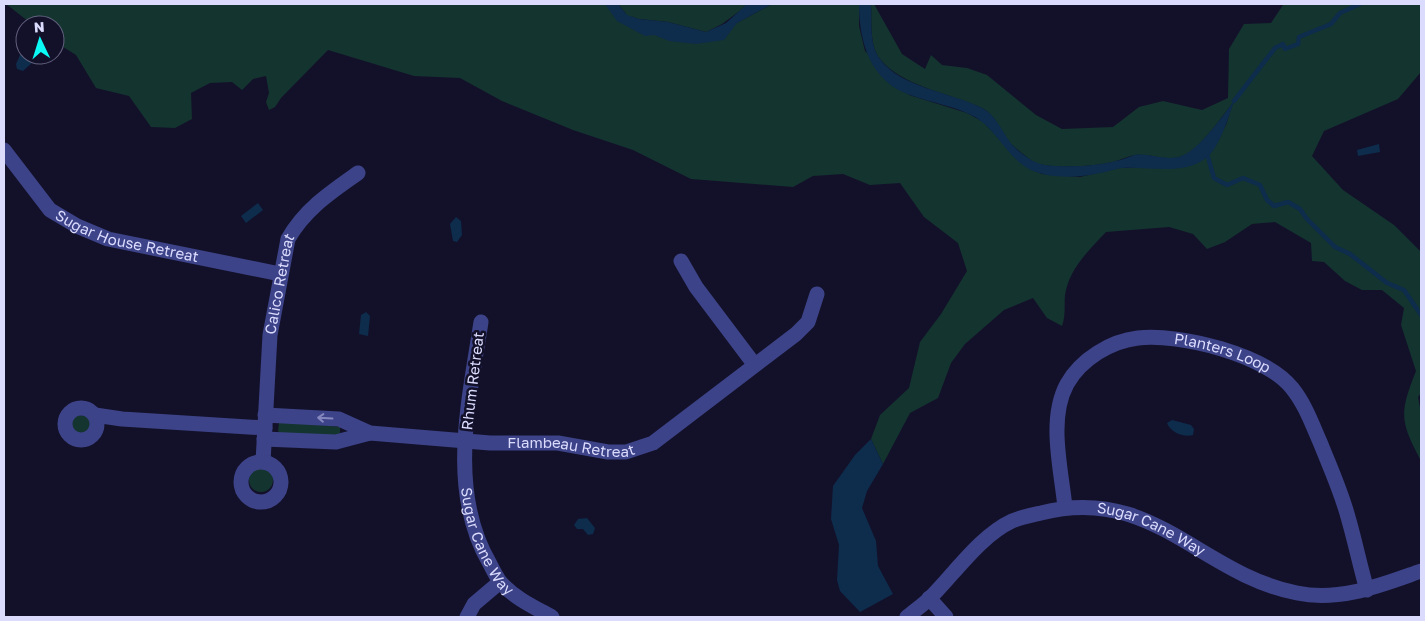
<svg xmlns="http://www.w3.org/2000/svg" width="1425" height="621" viewBox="0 0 1425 621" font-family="'Golos Text',sans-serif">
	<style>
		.green { fill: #14342f }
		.water { fill: #0e2c4c }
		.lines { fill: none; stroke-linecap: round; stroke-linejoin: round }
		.stream { stroke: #0e2c4c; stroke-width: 4.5 }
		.minor { stroke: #3d4388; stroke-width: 15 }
		.oneway { stroke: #8487bd }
		.labels { text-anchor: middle; stroke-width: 5; stroke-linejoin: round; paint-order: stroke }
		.street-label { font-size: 15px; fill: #dbdbfe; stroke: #13112a }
	</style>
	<rect width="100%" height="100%" fill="#13112a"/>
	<!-- green -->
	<path class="green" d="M 6,4 L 605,4 L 684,42 L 737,23 L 772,4 L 859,4 L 859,26 L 865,51 L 909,95 L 967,113 L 983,122 L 1028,168 L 1042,174 L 1080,177 L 1119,168 L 1184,167 L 1208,157 L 1226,125 L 1233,103 C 1221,117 1203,145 1187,154 C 1169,164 1153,153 1135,155 C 1128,156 1120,160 1113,162 C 1096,166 1050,170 1034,162 C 1030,160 1013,146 1010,143 C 1001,132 996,115 982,108 C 952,94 901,86 880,59 C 869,45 872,21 871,4 L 874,4 L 902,54 L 925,69 L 931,55 L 942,65 L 967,68 L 987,75 L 1036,115 L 1062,129 L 1113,127 L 1139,107 L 1163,101 L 1202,110 L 1228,98 L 1229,49 L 1244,24 L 1271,23 L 1283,5 L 1421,4 L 1421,72 L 1398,99 L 1324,131 L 1312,156 L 1343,190 L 1394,225 L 1421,252 L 1421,393 L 1418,397 L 1421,413 L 1421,461 C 1400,421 1399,414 1416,371 L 1401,325 L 1404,308 L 1382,290 L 1362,290 L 1345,281 L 1324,262 L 1312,261 L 1311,243 L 1275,222 L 1252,224 L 1225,242 L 1207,249 L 1193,234 L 1169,227 L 1106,232 C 1089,250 1069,269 1065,295 C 1064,306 1066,315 1062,326 L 1047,318 L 1033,298 L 1004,310 L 965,344 L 951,363 L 938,398 L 910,413 L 883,464 L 871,439 L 880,415 L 909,388 L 920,342 L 941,314 L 967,271 L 958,243 L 924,217 L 900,183 L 870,185 L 843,174 L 813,176 L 793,187 L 691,179 L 633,150 L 573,130 L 502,101 L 460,78 L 414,76 L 328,50 L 281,98 L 275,107 L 269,110 L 266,102 L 269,93 L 266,76 L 253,79 L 242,90 L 232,82 L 210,83 L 191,93 L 192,119 L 175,128 L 151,127 L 129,96 L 96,88 L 76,55 L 55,42 L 55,25 L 33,25 Z
		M 618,4 L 749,4 L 722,24 L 706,32 L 668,22 L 639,19 L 627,15 Z
		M72 424a9 9 0 1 1 18 0a9 9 0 1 1-18 0Z
		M 284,421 L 340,427 L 340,433 L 338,436 L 281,434 L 278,431 L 279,423 Z
		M249 480a12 12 0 1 1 24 0a12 12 0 1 1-24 0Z"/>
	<!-- water -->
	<path class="water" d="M 605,4 L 618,4 L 627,15 L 639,19 L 668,22 L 706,32 L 726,23 L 747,4 L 772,4 L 737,23 L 724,40 L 696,44 L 669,41 L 654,35 L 645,36 L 617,21 Z
		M 859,4 L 871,4 C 872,21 869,45 880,59 C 901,88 951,92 982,108 C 995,114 1002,131 1010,142 C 1014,148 1027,158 1033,161 C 1048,170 1099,166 1116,161 C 1122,160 1128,157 1134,155 C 1152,152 1171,165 1189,152 C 1205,141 1222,117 1234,101 C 1229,116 1219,149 1206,158 C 1183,176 1148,166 1122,168 C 1114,169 1107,172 1100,173 C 1078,178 1049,179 1029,169 C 1007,157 996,129 975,117 C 955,106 932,103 910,95 C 870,81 859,42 859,4 Z
		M 20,55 L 32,55 L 34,61 L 23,71 L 17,69 L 16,64 Z
		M 1379,144 L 1380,152 L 1358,156 L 1357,150 Z
		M 258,203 L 263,210 L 246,223 L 241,216 Z
		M 456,217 L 461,221 L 462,235 L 457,242 L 453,241 L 450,224 Z
		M 366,312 L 370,316 L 368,336 L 359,334 L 361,315 Z
		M 1172,420 L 1191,425 L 1194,429 L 1193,435 C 1184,438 1170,432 1167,423 Z
		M 871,439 L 883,464 L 867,491 L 862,508 L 876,541 L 878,566 L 893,594 L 860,612 L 840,591 L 837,580 L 839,545 L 831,519 L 833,486 L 855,455 Z
		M 587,518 L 595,528 L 593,534 L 588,535 L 583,529 L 577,529 L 574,525 L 578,519 Z"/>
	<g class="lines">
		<!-- stream -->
		<path class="stream" d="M 1234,101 L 1275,48 L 1283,44 L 1285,49 L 1298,44 L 1299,37 L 1331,24 L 1340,13 L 1360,4
			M 1208,157 L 1214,178 L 1227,185 L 1243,178 L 1260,185 L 1267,200 L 1274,206 L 1288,202 L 1300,209 L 1307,219 L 1335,247 L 1350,254 L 1387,283 L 1404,290 L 1421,315"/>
		<!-- minor -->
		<g class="minor">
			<path id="s1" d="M 4,150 L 50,210 L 77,226 L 108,239 L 280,274"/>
			<path d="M 681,261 L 696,287 L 754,364"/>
			<path id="s2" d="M 481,322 C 469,401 447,491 490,564 C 493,570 497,578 501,583 C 516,599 534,607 552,617"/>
			<circle cx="81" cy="424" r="16"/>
			<path d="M 95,415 L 122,419 L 265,428"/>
			<path id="s3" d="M 265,415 L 339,419 L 370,433 L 490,443 L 558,443 L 608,452 L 626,452 L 653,443 L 796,334 L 808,322 L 817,294"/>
			<path d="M 264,439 L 336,442 L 370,433"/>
			<path id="s4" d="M 263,462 L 270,335 L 288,239 C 305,209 331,192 358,173"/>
			<circle cx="261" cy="482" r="20"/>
			<path id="s5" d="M 1065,507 C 1061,468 1048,419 1067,384 C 1081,359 1111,341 1138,338 C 1180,333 1266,355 1292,388 C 1305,404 1312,424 1320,442 C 1330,467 1341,491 1348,517 C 1355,541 1360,566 1367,590"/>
			<path d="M 929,598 L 946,617"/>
			<path d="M 467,617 L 474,604 L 500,582"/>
			<path id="s6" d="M 907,617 C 914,611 923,605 930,598 C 955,573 980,536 1012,521 C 1021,517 1032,515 1041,513 C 1152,484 1200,574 1297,593 C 1340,602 1381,585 1421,571"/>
		</g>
	</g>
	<!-- one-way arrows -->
	<defs><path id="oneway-shaft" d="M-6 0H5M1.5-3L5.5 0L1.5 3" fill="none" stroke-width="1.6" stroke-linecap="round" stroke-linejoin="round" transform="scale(1.25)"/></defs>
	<use class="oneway" href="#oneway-shaft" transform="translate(325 418) rotate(-177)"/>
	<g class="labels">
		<!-- street labels -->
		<g class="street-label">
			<text dy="5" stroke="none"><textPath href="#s1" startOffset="158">Sugar House Retreat</textPath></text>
			<text dy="5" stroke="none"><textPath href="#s4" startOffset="179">Calico Retreat</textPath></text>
			<text dy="5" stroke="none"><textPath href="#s5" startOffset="299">Planters Loop</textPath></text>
			<text transform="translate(473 381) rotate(-83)" y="5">Rhum Retreat</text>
			<text dy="5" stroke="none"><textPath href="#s3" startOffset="310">Flambeau Retreat</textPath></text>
			<text dy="5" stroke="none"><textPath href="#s6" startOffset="288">Sugar Cane Way</textPath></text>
			<text dy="5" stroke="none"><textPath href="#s2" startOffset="225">Sugar Cane Way</textPath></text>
		</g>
	</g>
	<!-- border -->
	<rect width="1425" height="621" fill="none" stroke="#dbdbfe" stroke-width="10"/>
	<!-- north arrow -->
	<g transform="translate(40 40) rotate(356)"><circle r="24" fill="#13112a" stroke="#63627f"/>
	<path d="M0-4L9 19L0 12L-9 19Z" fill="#0bfaf6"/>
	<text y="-8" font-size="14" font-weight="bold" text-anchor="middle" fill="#dbdbfe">N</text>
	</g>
</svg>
